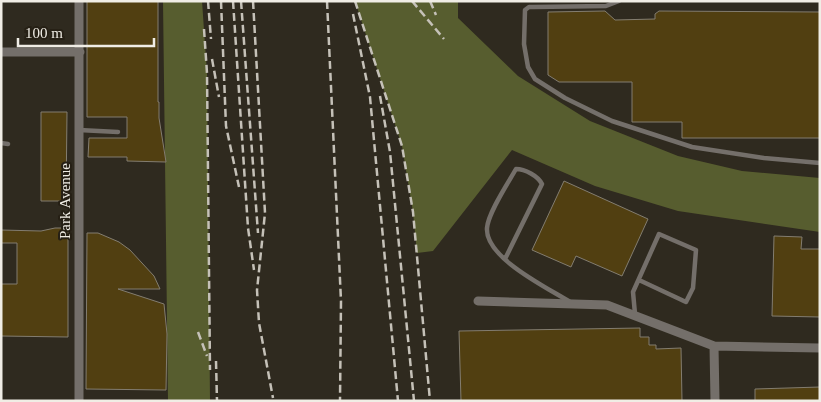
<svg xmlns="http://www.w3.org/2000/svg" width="821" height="402" viewBox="0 0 821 402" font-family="'Times New Roman',serif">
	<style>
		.forest { fill: #575d2f }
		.building { fill: #513f11; stroke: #837d70 }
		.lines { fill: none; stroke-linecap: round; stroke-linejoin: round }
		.service { stroke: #746f6a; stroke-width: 4.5 }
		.minor { stroke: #746f6a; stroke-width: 9 }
		.rail { stroke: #c5c1b8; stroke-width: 2.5; stroke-dasharray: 8 4; stroke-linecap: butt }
		.labels { text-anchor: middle; stroke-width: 4; stroke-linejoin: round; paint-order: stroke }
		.street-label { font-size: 15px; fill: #f0ede5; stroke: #262015 }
	</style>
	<rect width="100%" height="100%" fill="#2f2a1f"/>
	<!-- forest -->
	<path class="forest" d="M 163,1 L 202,1 L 207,73 L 210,401 L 168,401 Z
		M 355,1 L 458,1 L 458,18 L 518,76 L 590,121 L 678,156 L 742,171 L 820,178 L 820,232 L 678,211 L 595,186 L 512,150 L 433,251 L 417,253 L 413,212 L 402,146 Z"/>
	<!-- building -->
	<path class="building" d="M 87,1 L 158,1 L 158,102 L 159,102 L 159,118 L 166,162 L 127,161 L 127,157 L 88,157 L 89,138 L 127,138 L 127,117 L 87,117 Z
		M 605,11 L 615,20 L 655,19 L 655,14 L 659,11 L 820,12 L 820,138 L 682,138 L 682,122 L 632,122 L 632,82 L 559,82 L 548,75 L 548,12 Z
		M 41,112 L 67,112 L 66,201 L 41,201 Z
		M 564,181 L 648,219 L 622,276 L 576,256 L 571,267 L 532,250 Z
		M 55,228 L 68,228 L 68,337 L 1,336 L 1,284 L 17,284 L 17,243 L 1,243 L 1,230 L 41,231 Z
		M 87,233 L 98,233 L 119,242 L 130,250 L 154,276 L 160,289 L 118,289 L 164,304 L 167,334 L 166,390 L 86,389 Z
		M 774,236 L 802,237 L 801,249 L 820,249 L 820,317 L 772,316 Z
		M 640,328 L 640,337 L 649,337 L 649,345 L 656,345 L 656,349 L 681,348 L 682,401 L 461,401 L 459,331 Z
		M 820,387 L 820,401 L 755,401 L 755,389 Z"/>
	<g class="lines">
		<!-- service -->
		<path class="service" d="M 619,1 L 606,6 L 533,7 L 529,7 L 525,10 L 524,44 L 528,67 L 535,79 L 565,98 L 612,121 L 692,147 L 764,158 L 820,163
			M 79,130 L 118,132
			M 1,143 L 8,144
			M 505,259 L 542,184 C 538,176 525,169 516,169 C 508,183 488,213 487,228 C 485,258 548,288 570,302
			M 635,314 L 633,292 L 659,234 L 696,250 L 693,288 L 686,302 L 639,280"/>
		<!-- minor -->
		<path class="minor" d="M 1,52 L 80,52
			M 478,301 L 607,305 L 714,346 L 715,401
			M 714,346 L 820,348
			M 79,401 L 79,1"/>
		<!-- rail -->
		<path class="rail" d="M 208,1 L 211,39
			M 221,1 L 226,126 L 239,187
			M 233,1 L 248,228 L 254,270
			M 241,1 L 258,233
			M 253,1 L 265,213 L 257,290 L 259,323 L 273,398
			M 327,1 L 341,301 L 340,401
			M 355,1 L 402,146 L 413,212 L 430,401
			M 412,1 L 444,39
			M 430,1 L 436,15
			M 353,14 L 370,97 L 398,401
			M 204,29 L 207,73 L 210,370
			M 212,59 L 219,97
			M 380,96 L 390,152 L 414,401
			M 198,332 L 207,356
			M 216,361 L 217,401"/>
	</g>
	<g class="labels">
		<!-- street labels -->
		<g class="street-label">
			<text transform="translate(65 201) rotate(-90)" y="5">Park Avenue</text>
		</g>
	</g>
	<!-- border -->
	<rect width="821" height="402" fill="none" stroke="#f0ede5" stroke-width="5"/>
	<!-- scale -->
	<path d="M18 38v8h136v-8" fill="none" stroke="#f0ede5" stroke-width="2.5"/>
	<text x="25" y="38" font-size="15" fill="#f0ede5" stroke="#262015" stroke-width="4" paint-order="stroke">100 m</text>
</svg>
